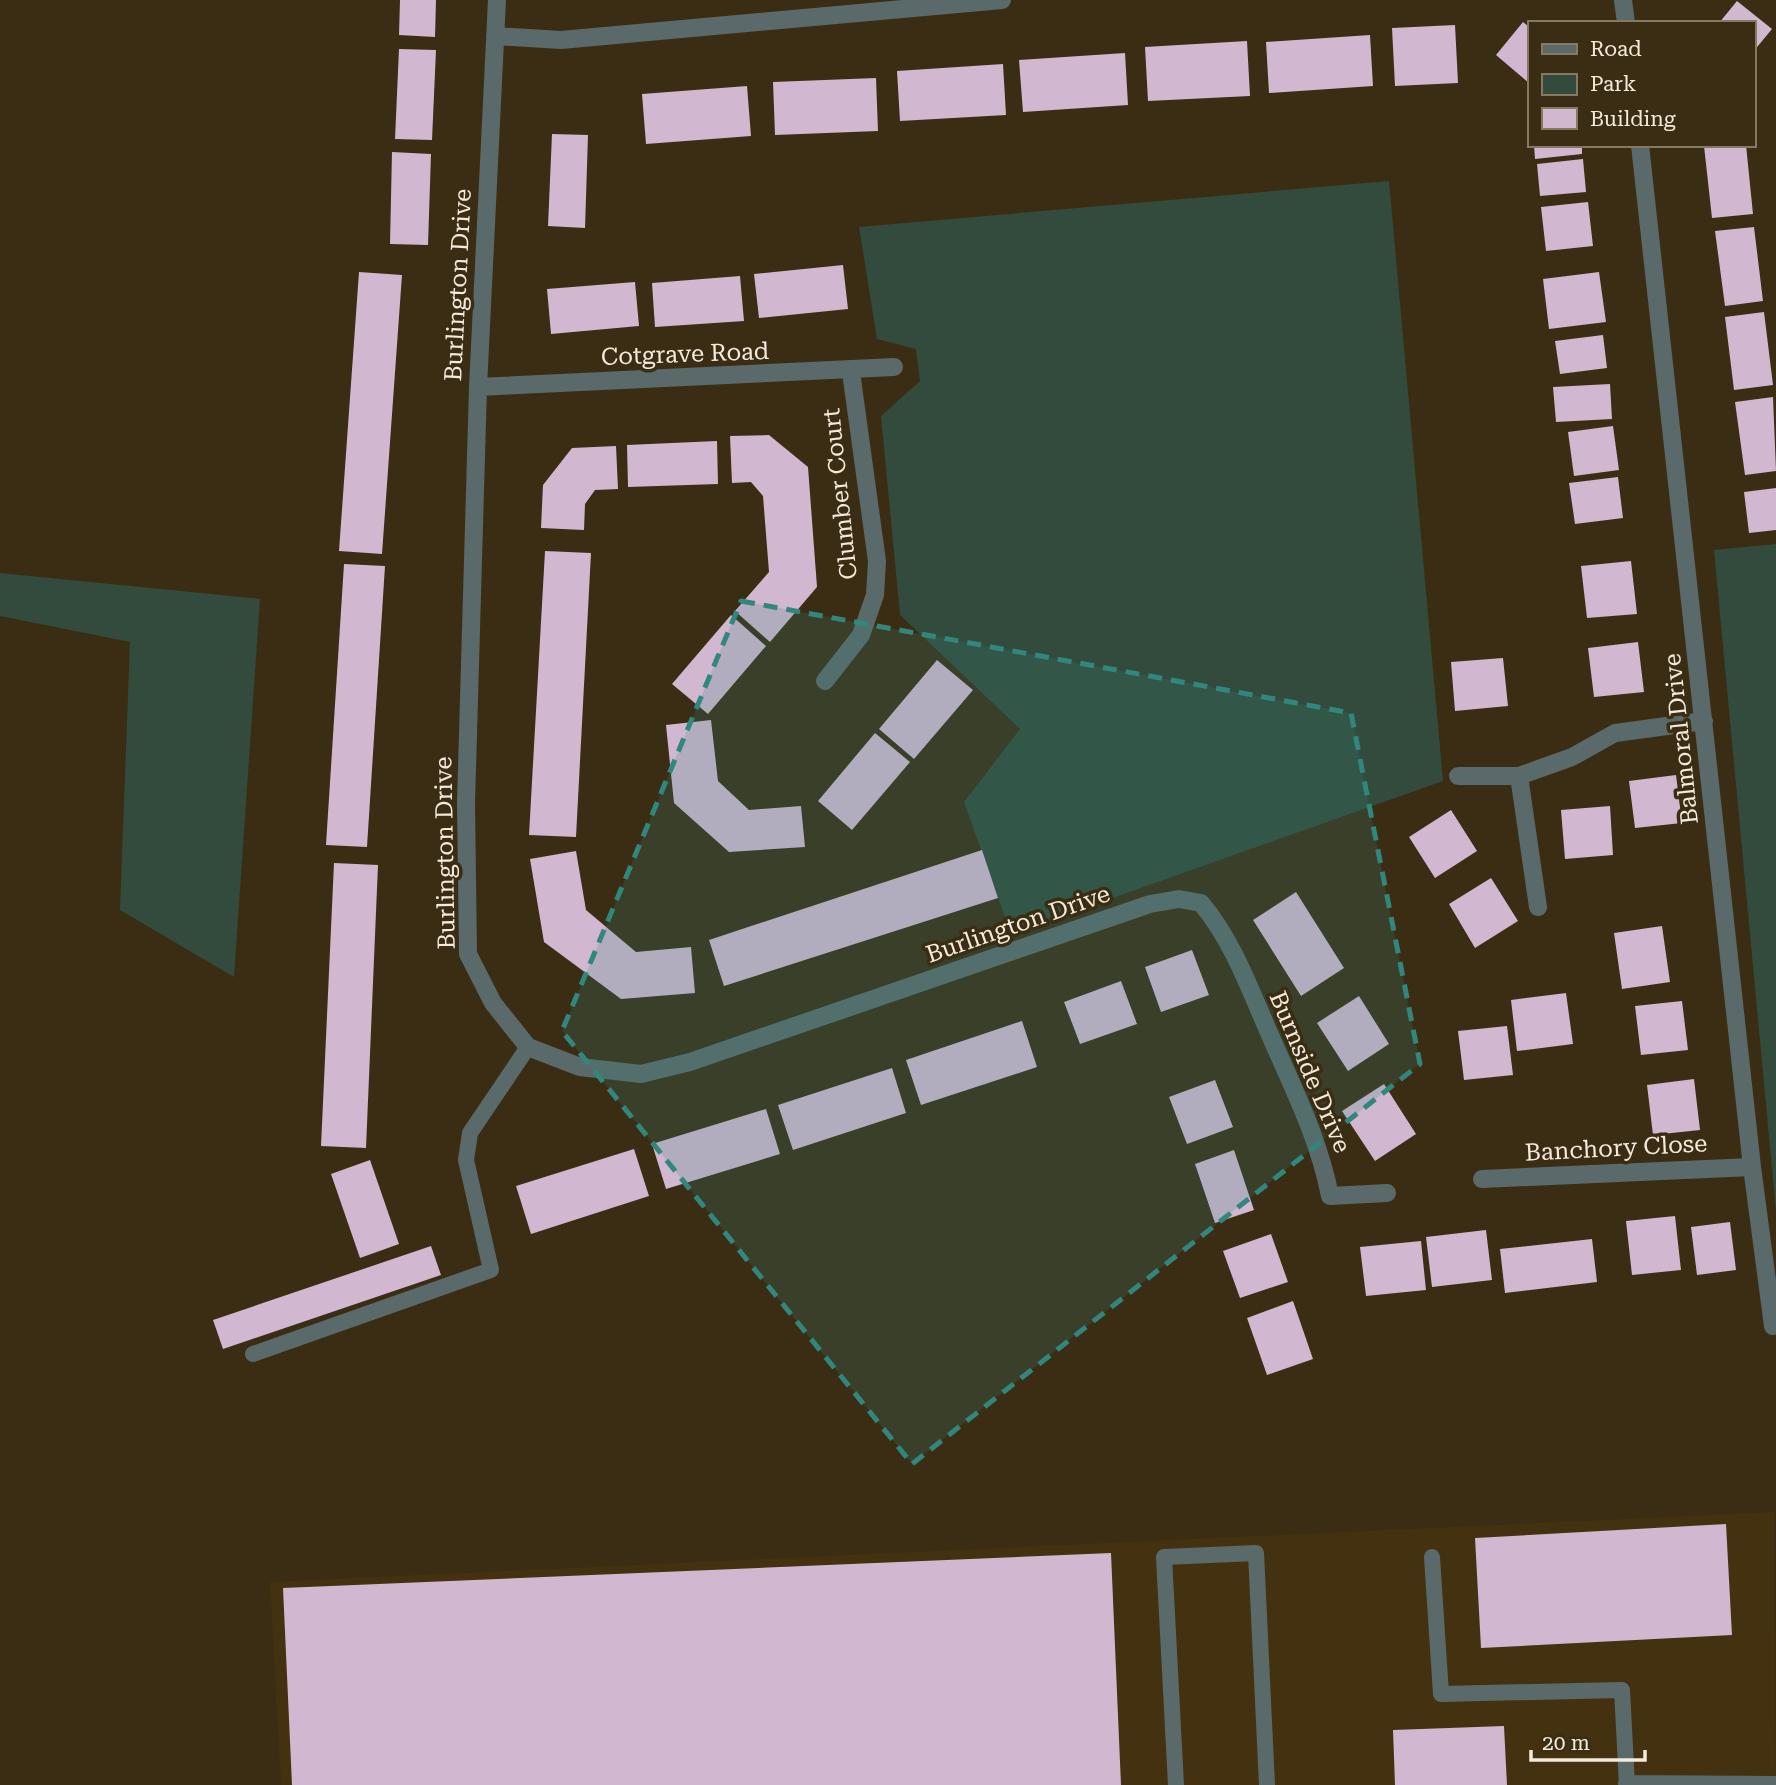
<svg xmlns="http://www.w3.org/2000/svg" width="1776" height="1785" viewBox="0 0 1776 1785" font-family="'Roboto Serif',serif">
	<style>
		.built { fill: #433110 }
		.green { fill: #324b3d }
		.building { fill: #d1b7d0 }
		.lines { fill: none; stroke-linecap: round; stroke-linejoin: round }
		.lane { stroke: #5a6a6a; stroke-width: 16 }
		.street { stroke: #5a6a6a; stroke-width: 18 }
		.marked { fill: #31877e; fill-opacity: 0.2; stroke: #31877e; stroke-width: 5; stroke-dasharray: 14 9; stroke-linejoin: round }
		.labels { text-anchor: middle; stroke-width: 7; stroke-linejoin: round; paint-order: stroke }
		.street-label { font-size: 24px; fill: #f3eadb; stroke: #3b2d13 }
	</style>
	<rect width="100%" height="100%" fill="#3b2d13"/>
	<!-- built -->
	<path class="built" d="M 1774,1512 L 1776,1785 L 281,1785 L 270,1582 Z"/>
	<!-- green -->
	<path class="green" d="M 1389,181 L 1443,781 L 1011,934 L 964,802 L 1020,729 L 900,615 L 881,416 L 920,381 L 916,349 L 877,339 L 859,227 Z
		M 1776,544 L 1776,1211 L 1714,550 Z
		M 0,573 L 260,599 L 234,977 L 120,910 L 130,642 L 0,616 Z"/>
	<!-- building -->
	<path class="building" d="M 400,0 L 436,0 L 435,37 L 399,35 Z
		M 1737,1 L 1772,29 L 1753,52 L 1753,23 L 1719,23 Z
		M 1523,22 L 1529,27 L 1529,83 L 1496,55 Z
		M 1455,25 L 1458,83 L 1395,86 L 1392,28 Z
		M 1370,35 L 1373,86 L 1269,93 L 1266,42 Z
		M 1247,41 L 1250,96 L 1148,101 L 1145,47 Z
		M 399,49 L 436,50 L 432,140 L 395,139 Z
		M 1125,53 L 1128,105 L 1023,112 L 1019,60 Z
		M 1003,64 L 1006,115 L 900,121 L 897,71 Z
		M 876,78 L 878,131 L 775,135 L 773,82 Z
		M 747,86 L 751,136 L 646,144 L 642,94 Z
		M 552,134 L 588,135 L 585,228 L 548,226 Z
		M 1534,145 L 1582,145 L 1582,154 L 1535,159 Z
		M 1746,145 L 1753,214 L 1712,218 L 1704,146 Z
		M 392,152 L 431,154 L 428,245 L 390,244 Z
		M 1583,159 L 1586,192 L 1540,196 L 1537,164 Z
		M 1588,202 L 1593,246 L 1546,251 L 1541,207 Z
		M 1754,227 L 1763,301 L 1725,306 L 1715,231 Z
		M 843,265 L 848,309 L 759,318 L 754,274 Z
		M 359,272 L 402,275 L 382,554 L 339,551 Z
		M 1599,272 L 1606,322 L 1549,329 L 1543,279 Z
		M 740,276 L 744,321 L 655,327 L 652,283 Z
		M 635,282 L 639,326 L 551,334 L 547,289 Z
		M 1764,312 L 1773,385 L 1734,390 L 1725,317 Z
		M 1603,335 L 1607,368 L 1560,374 L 1555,341 Z
		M 1610,384 L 1612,419 L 1556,422 L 1553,387 Z
		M 1773,397 L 1776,471 L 1745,475 L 1735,402 Z
		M 1613,426 L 1619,470 L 1574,476 L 1568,432 Z
		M 769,435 L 808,467 L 817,587 L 770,642 L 735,611 L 769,572 L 763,496 L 751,482 L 732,483 L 730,436 Z
		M 717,441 L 718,484 L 628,487 L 627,445 Z
		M 616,446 L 618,489 L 595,490 L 585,504 L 584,530 L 541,528 L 543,485 L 572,448 Z
		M 1618,477 L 1623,518 L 1575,524 L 1569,483 Z
		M 1776,488 L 1776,530 L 1749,533 L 1744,492 Z
		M 545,551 L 591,553 L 576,837 L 529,835 Z
		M 1631,561 L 1637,614 L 1587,618 L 1581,566 Z
		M 344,564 L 385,566 L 367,847 L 326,845 Z
		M 731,615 L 766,646 L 708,714 L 672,684 Z
		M 1638,642 L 1644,692 L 1594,697 L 1588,648 Z
		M 1503,658 L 1508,706 L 1455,711 L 1451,662 Z
		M 937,660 L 973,690 L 914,759 L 879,729 Z
		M 711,720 L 718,781 L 749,810 L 801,806 L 805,847 L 729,852 L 674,803 L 666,725 Z
		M 875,733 L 910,762 L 852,830 L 818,801 Z
		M 1676,775 L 1682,823 L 1635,828 L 1629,781 Z
		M 1610,806 L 1613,855 L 1565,859 L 1561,810 Z
		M 1451,810 L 1477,851 L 1435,878 L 1409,837 Z
		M 982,850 L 998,898 L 724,986 L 709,940 Z
		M 576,851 L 586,910 L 636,952 L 691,947 L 695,993 L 621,999 L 544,942 L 530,859 Z
		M 334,863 L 378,865 L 366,1148 L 321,1146 Z
		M 1491,878 L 1518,921 L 1475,948 L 1449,904 Z
		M 1296,892 L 1344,968 L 1301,996 L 1253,920 Z
		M 1662,926 L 1670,982 L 1622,989 L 1614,933 Z
		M 1192,950 L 1209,995 L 1161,1012 L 1145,967 Z
		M 1121,981 L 1137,1024 L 1080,1044 L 1064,1002 Z
		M 1566,993 L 1573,1044 L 1517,1051 L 1511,1000 Z
		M 1359,996 L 1389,1044 L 1348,1071 L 1317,1023 Z
		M 1682,1001 L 1688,1050 L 1641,1055 L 1635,1006 Z
		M 1022,1021 L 1037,1067 L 921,1105 L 906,1060 Z
		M 1507,1026 L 1513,1075 L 1464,1080 L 1458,1031 Z
		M 892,1068 L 906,1113 L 793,1150 L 778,1105 Z
		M 1694,1079 L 1700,1130 L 1653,1135 L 1647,1085 Z
		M 1215,1080 L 1233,1127 L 1187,1144 L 1169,1097 Z
		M 1384,1084 L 1416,1134 L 1375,1161 L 1342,1111 Z
		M 766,1109 L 780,1154 L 666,1189 L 652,1144 Z
		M 634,1149 L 649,1196 L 531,1234 L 516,1186 Z
		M 1234,1150 L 1254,1210 L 1215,1223 L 1195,1164 Z
		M 370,1160 L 399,1244 L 360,1258 L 331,1174 Z
		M 1675,1216 L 1681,1270 L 1632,1275 L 1626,1221 Z
		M 1730,1222 L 1736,1270 L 1697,1275 L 1691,1227 Z
		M 1486,1230 L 1492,1280 L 1432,1287 L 1426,1237 Z
		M 1271,1234 L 1288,1282 L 1240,1298 L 1223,1251 Z
		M 1592,1239 L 1597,1282 L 1505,1293 L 1500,1249 Z
		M 1421,1241 L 1426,1290 L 1366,1296 L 1360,1247 Z
		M 431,1246 L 441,1275 L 223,1349 L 213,1320 Z
		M 1293,1301 L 1313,1359 L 1267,1375 L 1247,1318 Z
		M 1726,1524 L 1732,1635 L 1481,1648 L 1475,1538 Z
		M 1111,1553 L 1121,1785 L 292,1785 L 283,1588 Z
		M 1504,1726 L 1507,1785 L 1395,1785 L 1393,1730 Z"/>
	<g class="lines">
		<!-- lane -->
		<path class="lane" d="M 253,1354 L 491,1270 L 466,1160 L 470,1133 L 528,1047
			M 1432,1557 L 1441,1694 L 1622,1690 L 1627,1785
			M 1626,1783 L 1776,1784
			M 1176,1785 L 1164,1557 L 1256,1553 L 1267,1785"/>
		<!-- street -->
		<path class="street" d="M 497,0 L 478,387 L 466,803 L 468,954 L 493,1003 L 528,1047 L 580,1067 L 641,1074 L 690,1062 L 1150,904 L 1179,899 L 1201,903 C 1233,941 1250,990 1270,1035 C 1293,1088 1319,1139 1330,1196 L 1387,1193
			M 1623,0 L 1626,23
			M 495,36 L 561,40 L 1002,0
			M 1640,145 L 1752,1167 L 1773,1326
			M 478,387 L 894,367
			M 825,681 L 861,635 L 875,595 L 877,561 L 851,372
			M 1458,776 L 1519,776 L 1572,757 L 1615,733 L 1704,721
			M 1519,776 L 1538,907
			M 1482,1179 L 1752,1167"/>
	</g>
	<!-- marked area -->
	<path class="marked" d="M 741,601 L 1351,713 L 1420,1064 L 912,1464 L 562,1031 Z"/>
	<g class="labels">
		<!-- street labels -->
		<g class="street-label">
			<text transform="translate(458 285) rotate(-87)" y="8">Burlington Drive</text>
			<text transform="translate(685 354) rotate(-2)" y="8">Cotgrave Road</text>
			<text transform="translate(840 494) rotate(-96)" y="8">Clumber Court</text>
			<text transform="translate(1681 739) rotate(-96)" y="8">Balmoral Drive</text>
			<text transform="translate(445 853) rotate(-91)" y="8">Burlington Drive</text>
			<text transform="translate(1018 924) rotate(-19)" y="8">Burlington Drive</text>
			<text transform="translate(1310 1072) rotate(67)" y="8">Burnside Drive</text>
			<text transform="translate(1616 1148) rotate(-3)" y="8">Banchory Close</text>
		</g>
	</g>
	<!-- legend -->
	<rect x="1528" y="21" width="228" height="126" fill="#3b2d13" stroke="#857963" stroke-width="2"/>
	<rect x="1542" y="44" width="35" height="10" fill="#5a6a6a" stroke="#857963" stroke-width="2"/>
	<text x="1590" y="56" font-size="21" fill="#f3eadb">Road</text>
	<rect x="1542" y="74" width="35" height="21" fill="#324b3d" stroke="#857963" stroke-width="2"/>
	<text x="1590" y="91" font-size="21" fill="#f3eadb">Park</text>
	<rect x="1542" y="108" width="35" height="21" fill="#d1b7d0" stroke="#857963" stroke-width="2"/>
	<text x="1590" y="126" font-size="21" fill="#f3eadb">Building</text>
	<!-- scale -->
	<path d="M1531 1750v10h114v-10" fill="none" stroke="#f3eadb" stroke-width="3.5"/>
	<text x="1542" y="1750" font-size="21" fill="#f3eadb" stroke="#3b2d13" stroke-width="5" paint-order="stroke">20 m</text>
</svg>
